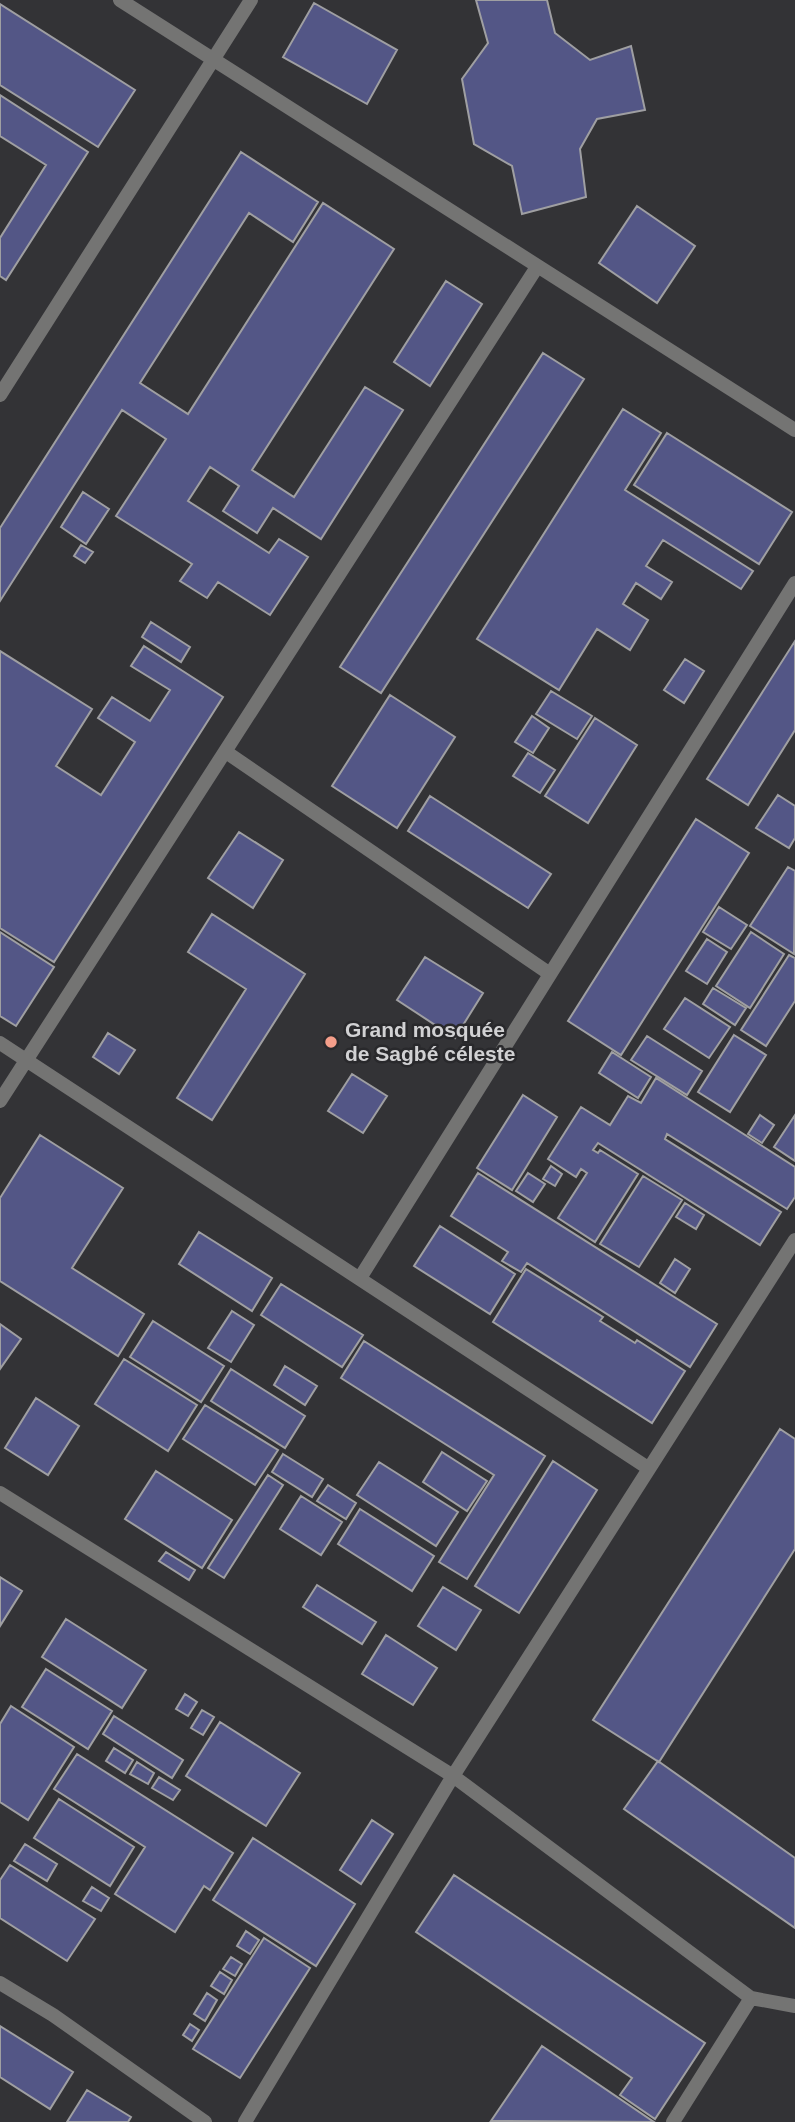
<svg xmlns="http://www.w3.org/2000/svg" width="795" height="2122" viewBox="0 0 795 2122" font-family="Helvetica,sans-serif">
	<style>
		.building { fill: #535686; stroke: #9f9fa2; stroke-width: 2 }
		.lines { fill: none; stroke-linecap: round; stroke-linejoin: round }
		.minor { stroke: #747473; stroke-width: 14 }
		.poi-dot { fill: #f49e8a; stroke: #29292c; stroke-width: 2.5 }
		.labels { text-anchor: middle; stroke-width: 5; stroke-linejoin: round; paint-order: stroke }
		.poi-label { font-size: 21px; font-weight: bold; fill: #d1d1d3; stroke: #29292c; text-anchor: start }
	</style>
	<rect width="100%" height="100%" fill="#333336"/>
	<!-- building -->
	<path class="building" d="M 476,0 L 547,0 L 555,33 L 590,60 L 631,46 L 645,110 L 597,119 L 580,149 L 586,197 L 522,214 L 512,166 L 474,144 L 462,79 L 488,43 Z
		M 314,3 L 397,50 L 367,104 L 283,57 Z
		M 0,4 L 135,90 L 98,147 L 0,85 Z
		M 0,95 L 88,152 L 6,280 L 0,276 L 0,238 L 46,165 L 0,136 Z
		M 241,152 L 318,202 L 293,242 L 249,213 L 140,383 L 188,414 L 323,203 L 394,249 L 252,470 L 294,497 L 365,387 L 403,410 L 321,539 L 273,508 L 257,533 L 223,511 L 239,486 L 210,467 L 188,501 L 269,553 L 279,539 L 308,557 L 270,615 L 218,582 L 207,598 L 180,581 L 192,564 L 116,516 L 166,439 L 122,410 L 0,601 L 0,528 Z
		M 637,206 L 695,246 L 657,303 L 599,263 Z
		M 446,281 L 482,304 L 430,386 L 394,362 Z
		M 543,353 L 584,379 L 381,693 L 340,667 Z
		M 623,409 L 661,433 L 625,490 L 753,571 L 741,589 L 663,540 L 646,566 L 672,582 L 661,599 L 636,583 L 623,604 L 648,620 L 630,650 L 597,629 L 559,690 L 477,639 Z
		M 667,433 L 792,512 L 759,564 L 634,485 Z
		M 83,492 L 109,509 L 86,544 L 61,527 Z
		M 81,545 L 93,552 L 85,563 L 74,556 Z
		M 151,622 L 190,647 L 181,662 L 142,637 Z
		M 795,641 L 795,730 L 748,805 L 707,779 Z
		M 144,646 L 223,697 L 54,962 L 0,928 L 0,651 L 92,709 L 56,766 L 101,795 L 135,742 L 98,718 L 112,697 L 150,721 L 170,690 L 131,666 Z
		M 685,659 L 704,671 L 684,703 L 664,690 Z
		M 551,691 L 592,716 L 577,739 L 536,714 Z
		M 390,695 L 455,737 L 397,828 L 332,786 Z
		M 532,716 L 549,728 L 533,753 L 515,742 Z
		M 595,718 L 637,745 L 588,823 L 545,796 Z
		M 528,753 L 555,770 L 540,793 L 513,776 Z
		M 778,795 L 795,806 L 795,838 L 789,848 L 756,828 Z
		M 430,796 L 551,874 L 528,908 L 408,831 Z
		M 696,819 L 749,853 L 621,1055 L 568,1021 Z
		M 239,832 L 283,860 L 253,908 L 208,878 Z
		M 788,867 L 795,871 L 794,954 L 750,926 Z
		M 719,907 L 747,925 L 731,949 L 703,932 Z
		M 212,914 L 305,974 L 212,1120 L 177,1098 L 246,989 L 188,952 Z
		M 0,932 L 54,967 L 16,1026 L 0,1016 Z
		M 751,932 L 784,954 L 750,1008 L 716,986 Z
		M 707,939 L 727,952 L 707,984 L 686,971 Z
		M 789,955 L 795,958 L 795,1001 L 766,1046 L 741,1030 Z
		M 425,957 L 483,993 L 455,1038 L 397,1000 Z
		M 713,988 L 746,1008 L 735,1025 L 703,1004 Z
		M 685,998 L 730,1027 L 709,1058 L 664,1029 Z
		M 108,1033 L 135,1050 L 119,1074 L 93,1057 Z
		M 734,1035 L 766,1055 L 730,1112 L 698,1092 Z
		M 647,1036 L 702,1071 L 687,1095 L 631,1060 Z
		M 612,1052 L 651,1077 L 638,1098 L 599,1073 Z
		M 352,1074 L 387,1096 L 363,1133 L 328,1111 Z
		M 656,1078 L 795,1167 L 795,1197 L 787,1209 L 667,1134 L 665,1139 L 781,1212 L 760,1245 L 598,1143 L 593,1150 L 598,1153 L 600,1150 L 638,1174 L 595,1242 L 558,1218 L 587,1173 L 581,1169 L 576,1177 L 548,1159 L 581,1107 L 610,1125 L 628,1096 L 641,1103 Z
		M 523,1095 L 557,1117 L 512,1190 L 477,1168 Z
		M 760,1115 L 774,1125 L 762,1143 L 748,1134 Z
		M 795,1115 L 795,1161 L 774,1147 Z
		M 40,1135 L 123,1188 L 72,1268 L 144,1314 L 118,1356 L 0,1281 L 0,1198 Z
		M 551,1166 L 562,1174 L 555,1186 L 543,1179 Z
		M 478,1173 L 717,1324 L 690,1367 L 527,1263 L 521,1272 L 502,1261 L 508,1252 L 451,1216 Z
		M 528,1173 L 545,1184 L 533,1202 L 516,1191 Z
		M 643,1176 L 682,1200 L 639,1267 L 600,1244 Z
		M 685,1203 L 704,1215 L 696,1229 L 676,1217 Z
		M 440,1226 L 515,1274 L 490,1314 L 414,1266 Z
		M 199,1232 L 272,1278 L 252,1311 L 179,1264 Z
		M 675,1259 L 690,1269 L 675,1293 L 660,1283 Z
		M 526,1269 L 603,1317 L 600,1321 L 635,1343 L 637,1340 L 685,1371 L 652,1423 L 493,1322 Z
		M 281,1284 L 363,1335 L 342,1367 L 261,1315 Z
		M 232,1311 L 254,1325 L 231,1362 L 208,1348 Z
		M 153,1321 L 224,1366 L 201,1402 L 130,1357 Z
		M 0,1324 L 21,1339 L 0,1369 Z
		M 364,1341 L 545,1456 L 467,1579 L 439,1562 L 494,1475 L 341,1378 Z
		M 124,1359 L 197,1405 L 168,1451 L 95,1404 Z
		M 285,1366 L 317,1386 L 305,1405 L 274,1385 Z
		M 231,1369 L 305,1416 L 285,1448 L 211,1401 Z
		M 36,1398 L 79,1426 L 48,1475 L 5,1448 Z
		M 205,1405 L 278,1450 L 255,1485 L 183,1439 Z
		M 780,1429 L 795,1439 L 795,1549 L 659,1762 L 593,1720 Z
		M 442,1452 L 487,1481 L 467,1511 L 423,1482 Z
		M 283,1454 L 323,1479 L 312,1497 L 272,1472 Z
		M 553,1461 L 597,1490 L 519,1613 L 475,1586 Z
		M 379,1462 L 458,1512 L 436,1546 L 357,1495 Z
		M 156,1471 L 232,1520 L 202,1568 L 125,1519 Z
		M 268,1475 L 283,1485 L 224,1578 L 208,1568 Z
		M 328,1485 L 356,1503 L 346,1519 L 317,1501 Z
		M 301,1496 L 342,1522 L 321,1555 L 280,1529 Z
		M 360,1509 L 434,1556 L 412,1591 L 338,1544 Z
		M 166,1552 L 195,1570 L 189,1580 L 159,1561 Z
		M 0,1577 L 22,1591 L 0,1626 Z
		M 317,1585 L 376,1622 L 362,1644 L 303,1607 Z
		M 443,1587 L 481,1610 L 456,1650 L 418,1626 Z
		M 66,1619 L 146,1670 L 122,1708 L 42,1657 Z
		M 386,1635 L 437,1668 L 413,1705 L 362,1674 Z
		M 46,1669 L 112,1711 L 88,1749 L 22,1707 Z
		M 185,1694 L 197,1702 L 188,1716 L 176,1709 Z
		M 11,1706 L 74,1747 L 28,1820 L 0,1802 L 0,1724 Z
		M 202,1710 L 214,1717 L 203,1735 L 191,1728 Z
		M 114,1716 L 183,1760 L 172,1778 L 103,1734 Z
		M 220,1722 L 300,1773 L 266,1826 L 186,1776 Z
		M 114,1748 L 133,1760 L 125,1773 L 106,1761 Z
		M 77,1754 L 233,1853 L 210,1890 L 204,1886 L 175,1932 L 115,1894 L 145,1847 L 54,1789 Z
		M 658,1761 L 795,1858 L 795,1928 L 624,1809 Z
		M 137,1762 L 154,1773 L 148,1784 L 130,1774 Z
		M 159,1777 L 180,1790 L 173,1800 L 152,1788 Z
		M 59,1799 L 134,1847 L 110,1886 L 34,1838 Z
		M 372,1820 L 393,1834 L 361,1884 L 340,1870 Z
		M 253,1838 L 355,1904 L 316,1966 L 213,1900 Z
		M 25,1844 L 57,1864 L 47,1881 L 14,1861 Z
		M 10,1865 L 95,1919 L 67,1961 L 0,1918 L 0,1880 Z
		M 454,1875 L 705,2043 L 655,2119 L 620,2095 L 632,2078 L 416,1932 Z
		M 92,1887 L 109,1898 L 101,1911 L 83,1901 Z
		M 246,1931 L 259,1940 L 250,1954 L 237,1946 Z
		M 264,1938 L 310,1968 L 240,2078 L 193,2049 Z
		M 231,1957 L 242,1964 L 235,1976 L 223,1969 Z
		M 220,1972 L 232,1980 L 224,1994 L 211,1986 Z
		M 207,1993 L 217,2000 L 205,2021 L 194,2014 Z
		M 190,2024 L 199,2030 L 192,2041 L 183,2035 Z
		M 0,2026 L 73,2072 L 50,2109 L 0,2077 Z
		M 542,2046 L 654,2122 L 491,2121 Z
		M 87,2090 L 131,2117 L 128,2122 L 67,2122 Z"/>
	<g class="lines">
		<!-- minor -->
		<path class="minor" d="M 120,0 L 795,430
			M 0,395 L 251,0
			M 226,752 L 550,974
			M 0,1043 L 648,1468
			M 0,1101 L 537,267
			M 360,1278 L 795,583
			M 0,1493 L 453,1776 L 751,1998 L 795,2006
			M 0,1983 L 53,2015 L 205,2122
			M 245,2122 L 453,1776 L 795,1240
			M 673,2122 L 751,1998"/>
	</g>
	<!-- markers -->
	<circle class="poi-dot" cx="331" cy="1042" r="7"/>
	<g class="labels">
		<!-- poi labels -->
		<g class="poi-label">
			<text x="345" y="1037">Grand mosquée<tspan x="345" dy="24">de Sagbé céleste</tspan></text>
		</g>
	</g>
</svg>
